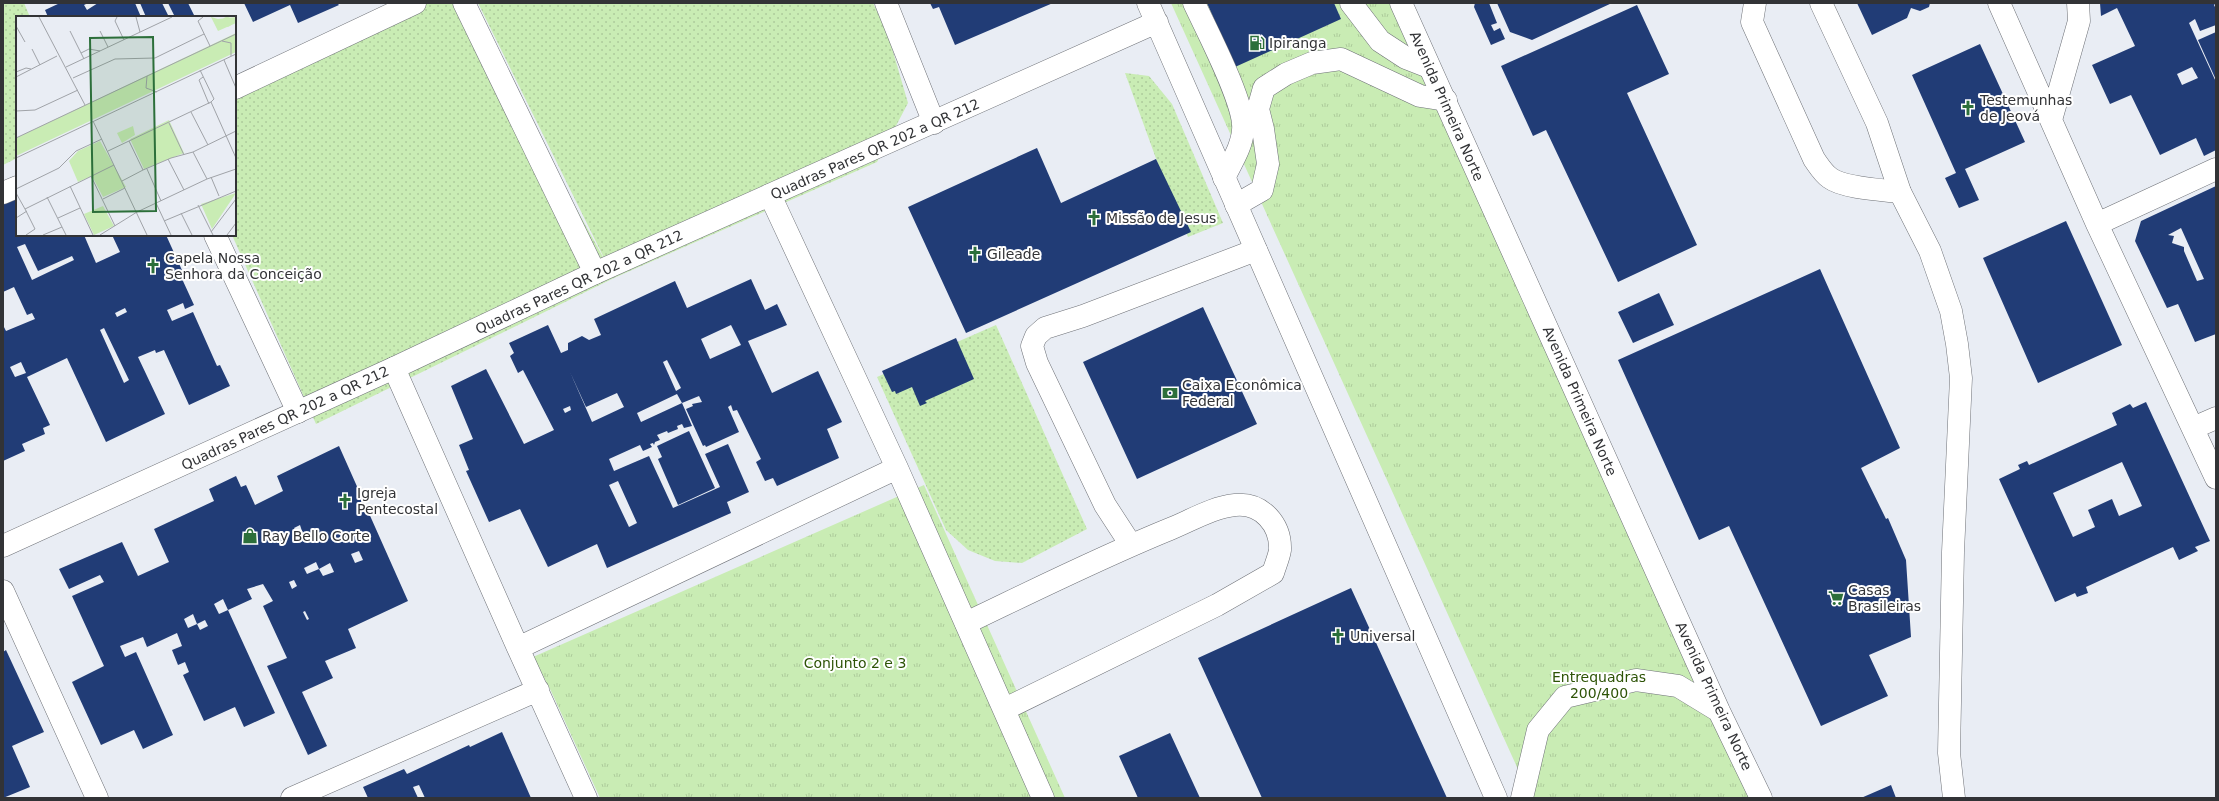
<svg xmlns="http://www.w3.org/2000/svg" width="2219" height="801" viewBox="0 0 2219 801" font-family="'DejaVu Sans',sans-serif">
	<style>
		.grass { fill: url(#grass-dots) }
		.park { fill: url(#park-tufts) }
		.building { fill: #213c76; fill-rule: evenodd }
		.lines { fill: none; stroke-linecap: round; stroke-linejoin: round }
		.lane-casing { stroke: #6e7177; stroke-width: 23 }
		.street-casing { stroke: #6e7177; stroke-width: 23 }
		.secondary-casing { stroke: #6e7177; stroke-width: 23 }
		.lane { stroke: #fff; stroke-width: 22 }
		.street { stroke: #fff; stroke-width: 22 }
		.secondary { stroke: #fff; stroke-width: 22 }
		.labels { text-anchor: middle; stroke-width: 4; stroke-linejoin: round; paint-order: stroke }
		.poi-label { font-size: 14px; fill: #323336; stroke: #fff; text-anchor: start }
		.street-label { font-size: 14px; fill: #323336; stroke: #fff }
		.park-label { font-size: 14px; fill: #2d5306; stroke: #fff }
		.inset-road { fill: none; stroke: #a0a3a8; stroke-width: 1 }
		.view { fill: #2c6f3a; fill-opacity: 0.15; stroke: #2c6f3a; stroke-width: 2 }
		.inset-edge { fill: none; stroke: #323336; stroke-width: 2 }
	</style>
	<defs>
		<pattern id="grass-dots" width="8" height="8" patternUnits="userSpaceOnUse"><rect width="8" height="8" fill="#c9ecb4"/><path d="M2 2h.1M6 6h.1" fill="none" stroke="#adcb9b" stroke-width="1.8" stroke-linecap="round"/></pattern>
		<pattern id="park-tufts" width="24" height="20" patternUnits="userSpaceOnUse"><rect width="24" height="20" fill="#c9ecb4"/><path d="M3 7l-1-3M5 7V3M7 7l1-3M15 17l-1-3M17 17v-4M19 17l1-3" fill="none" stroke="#adcb9b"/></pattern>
	</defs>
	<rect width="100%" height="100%" fill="#e9edf4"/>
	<!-- grass -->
	<path class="grass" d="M 3,3 L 24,3 L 30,17 L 17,17 L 17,158 L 3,165 Z
		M 418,3 L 463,3 L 608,266 L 478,3 L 873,3 L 887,31 L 908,103 L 877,162 L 614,278 L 316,424 L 232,235 L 235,235 L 235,98 Z
		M 1125,73 L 1149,76 L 1172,104 L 1223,223 L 1188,237 L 1158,164 Z
		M 996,325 L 1087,529 L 1022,563 L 995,561 L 968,550 L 946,530 L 877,377 Z"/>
	<!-- park -->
	<path class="park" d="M 1171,3 L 1406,3 L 1771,798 L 1531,798 Z
		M 924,485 L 1065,798 L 600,798 L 551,691 L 533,657 Z"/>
	<!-- building -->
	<path class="building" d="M 60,3 L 88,3 L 84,5 L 87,10 L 98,3 L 135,3 L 141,17 L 48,17 L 45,10 Z
		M 140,3 L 162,3 L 169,17 L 146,17 Z
		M 168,3 L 188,3 L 195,17 L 175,17 Z
		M 244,3 L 337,3 L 339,5 L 298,23 L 290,5 L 253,22 Z
		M 930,3 L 1053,3 L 955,45 L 939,7 L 933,9 Z
		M 1207,3 L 1334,3 L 1341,19 L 1235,67 Z
		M 1475,3 L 1489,3 L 1497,23 L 1491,25 L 1494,31 L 1500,28 L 1505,39 L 1491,45 L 1474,7 Z
		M 1497,3 L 1612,3 L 1532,40 L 1510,32 Z
		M 1857,3 L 1930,3 L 1929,7 L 1920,11 L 1911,8 L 1907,18 L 1872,35 Z
		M 2100,3 L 2216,3 L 2214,5 L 2216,9 L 2216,25 L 2200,31 L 2195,19 L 2189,23 L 2216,82 L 2216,150 L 2204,156 L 2196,138 L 2160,155 L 2131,95 L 2110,104 L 2092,65 L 2135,46 L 2117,8 L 2101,16 ZM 2192,67 L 2198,78 L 2182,85 L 2177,74 Z
		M 1637,5 L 1669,74 L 1627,93 L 1697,245 L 1618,282 L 1546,130 L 1533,136 L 1501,66 Z
		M 2216,32 L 2216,80 L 2198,40 Z
		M 1980,44 L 2025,142 L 1965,169 L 1979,200 L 1959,208 L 1945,178 L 1956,173 L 1912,75 Z
		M 1037,148 L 1061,203 L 1156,159 L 1191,232 L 966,333 L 908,207 Z
		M 2216,186 L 2216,334 L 2195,342 L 2178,304 L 2167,308 L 2135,241 L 2141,221 ZM 2181,228 L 2204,279 L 2197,281 L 2184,251 L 2184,247 L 2172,243 L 2174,236 L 2168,235 Z
		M 17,193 L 17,235 L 84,235 L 96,263 L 120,252 L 112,235 L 166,235 L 186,279 L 183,281 L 194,305 L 185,309 L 183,303 L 167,310 L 172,321 L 193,312 L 217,366 L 220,365 L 230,386 L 189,405 L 164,350 L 156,353 L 155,350 L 138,357 L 165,414 L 106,442 L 67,358 L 27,377 L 50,425 L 43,428 L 45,434 L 22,444 L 25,451 L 3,461 L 3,325 L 6,331 L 35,319 L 32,313 L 27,315 L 14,287 L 3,292 L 3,200 ZM 25,244 L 38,271 L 72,256 L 74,260 L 32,280 L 17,247 ZM 125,308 L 127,312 L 117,317 L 115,313 ZM 104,328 L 129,380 L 124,383 L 100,330 ZM 21,362 L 26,373 L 15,377 L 10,367 Z
		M 2066,221 L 2122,345 L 2038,383 L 1983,258 Z
		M 1820,269 L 1900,448 L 1861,468 L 1886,519 L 1888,518 L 1906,560 L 1911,637 L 1869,655 L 1888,696 L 1821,726 L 1729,526 L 1699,540 L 1618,360 Z
		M 751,279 L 765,310 L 777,304 L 787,325 L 748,341 L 772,393 L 818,371 L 842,422 L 827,429 L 839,458 L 777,486 L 773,478 L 765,481 L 756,462 L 761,459 L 737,410 L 733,411 L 731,405 L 728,407 L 739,432 L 706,447 L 705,445 L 703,446 L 686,409 L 693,406 L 692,404 L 702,402 L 699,396 L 682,403 L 692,426 L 684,428 L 682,424 L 677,426 L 678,429 L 668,433 L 667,431 L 657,435 L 660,440 L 655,442 L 654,445 L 653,443 L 650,444 L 652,447 L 643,451 L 640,445 L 609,459 L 614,471 L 649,456 L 673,508 L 720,487 L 705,454 L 728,444 L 749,492 L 727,502 L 731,513 L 607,568 L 597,544 L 548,567 L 520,509 L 489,522 L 466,471 L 469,470 L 459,445 L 473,439 L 451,386 L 486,369 L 524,444 L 554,430 L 523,370 L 518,373 L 510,356 L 514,353 L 509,343 L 548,325 L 561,353 L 568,350 L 568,343 L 582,336 L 589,340 L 601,335 L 594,319 L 675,281 L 687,308 ZM 731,325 L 741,345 L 710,359 L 701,339 ZM 667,360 L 681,388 L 676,391 L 663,362 ZM 570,372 L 586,407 L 617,393 L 624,407 L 592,422 ZM 677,394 L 682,403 L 641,422 L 637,413 ZM 570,406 L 571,410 L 565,413 L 563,409 ZM 618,481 L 637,523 L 629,527 L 609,485 Z
		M 1659,293 L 1674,325 L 1633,343 L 1618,312 Z
		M 1203,307 L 1257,424 L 1137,479 L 1083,362 Z
		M 956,338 L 974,379 L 925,401 L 927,403 L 920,406 L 912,387 L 896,394 L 895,391 L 892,392 L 882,371 Z
		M 2146,402 L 2210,541 L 2195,547 L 2198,551 L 2179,560 L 2173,547 L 2086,587 L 2088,593 L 2077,597 L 2075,593 L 2055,602 L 1999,479 L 2020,469 L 2018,465 L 2027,461 L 2029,465 L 2117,425 L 2112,413 L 2130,404 L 2133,408 ZM 2122,462 L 2142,506 L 2119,516 L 2112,499 L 2088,510 L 2095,527 L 2073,537 L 2053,493 Z
		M 689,431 L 715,488 L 678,505 L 658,459 L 662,457 L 657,446 Z
		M 339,446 L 408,601 L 348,629 L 356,648 L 325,661 L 333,678 L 302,692 L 327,746 L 308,755 L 267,666 L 287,658 L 263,606 L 273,601 L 263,584 L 247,589 L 252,599 L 228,610 L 223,599 L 214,604 L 219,614 L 228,610 L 275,713 L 244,727 L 235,707 L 204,721 L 183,675 L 189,672 L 185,662 L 178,665 L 172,650 L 182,646 L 177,633 L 147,647 L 143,637 L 120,646 L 125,657 L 136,652 L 173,735 L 143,749 L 134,730 L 101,745 L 72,682 L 104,666 L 72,596 L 104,582 L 100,575 L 69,589 L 59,569 L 122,542 L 138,576 L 169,562 L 154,529 L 214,501 L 209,489 L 236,476 L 241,487 L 246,485 L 255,505 L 283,491 L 277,476 ZM 300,525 L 303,534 L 298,536 L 294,528 ZM 359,551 L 363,560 L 355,563 L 351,554 ZM 316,562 L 319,569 L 330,563 L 334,572 L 323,576 L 319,569 L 307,574 L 304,568 ZM 294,580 L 297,586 L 292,589 L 289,582 ZM 305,611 L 309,619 L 307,620 L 303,612 ZM 193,614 L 197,624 L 205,620 L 208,626 L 200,630 L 197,624 L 188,628 L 184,619 Z
		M 1351,588 L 1447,798 L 1262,798 L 1198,658 Z
		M 6,650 L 44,732 L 12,746 L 30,787 L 3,798 L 3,652 Z
		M 502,732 L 531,798 L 425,798 L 419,785 L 413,787 L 418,798 L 368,798 L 363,787 L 404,769 L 407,774 L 469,745 L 470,747 Z
		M 1170,733 L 1200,798 L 1138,798 L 1119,756 Z
		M 1891,785 L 1896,798 L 1861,798 Z"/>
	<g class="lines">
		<defs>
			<path id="lane" d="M 1194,3 C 1206,29 1246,105 1243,130 C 1242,147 1231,163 1224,178
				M 1351,3 L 1380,41 L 1406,58 L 1429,67
				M 1755,3 L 1752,22 L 1814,159 C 1819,166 1823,173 1830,178 C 1843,188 1883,190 1900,192
				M 1236,205 L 1262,190 L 1268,164 L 1263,129 L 1258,109 L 1264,88 L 1286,74 L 1312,63 L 1341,59 L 1420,96 L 1446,100
				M 1131,545 L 1105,505 L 1037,363 L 1032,346 L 1036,336 L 1045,328 L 1083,316 L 1256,250
				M 966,623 C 1033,591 1101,557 1170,529 C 1190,521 1213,507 1235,505 C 1262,502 1281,525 1280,550 C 1279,557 1275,566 1273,573 L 1217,605 L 1005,709"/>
			<path id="street" d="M 464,3 L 595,273
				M 886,3 L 934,123
				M 1821,3 L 1877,123 L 1900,192 L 1930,251 L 1951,311 L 1957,344 L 1961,378 L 1953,552 L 1949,753 L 1954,798
				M 1999,3 L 2097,224 L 2216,478
				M 235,88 L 415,3
				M 2051,120 L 2079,21 L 2078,3
				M 3,193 L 17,187
				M 770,195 L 897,468 L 1043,798
				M 2097,224 L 2216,169
				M 215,235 L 298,412
				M 394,368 L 518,648 L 897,468
				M 2193,428 L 2216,418
				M 3,591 L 97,798
				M 518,648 L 586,798
				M 292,798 L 538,690"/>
			<path id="secondary" d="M 1148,3 L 1496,798
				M 1401,3 L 1719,711 L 1761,798
				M 3,546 L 394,368 L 595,273 L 1157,22
				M 1522,798 L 1538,730 L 1565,697 L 1636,680 L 1678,686 L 1719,711"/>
		</defs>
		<!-- lane casing -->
		<use href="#lane" class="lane-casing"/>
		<!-- street casing -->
		<use href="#street" class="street-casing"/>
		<!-- secondary casing -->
		<use href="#secondary" class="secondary-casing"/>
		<!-- lane -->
		<use href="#lane" class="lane"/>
		<!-- street -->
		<use href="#street" class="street"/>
		<!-- secondary -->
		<use href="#secondary" class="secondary"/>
	</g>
	<!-- icons -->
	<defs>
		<symbol id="fuel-bare" viewBox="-9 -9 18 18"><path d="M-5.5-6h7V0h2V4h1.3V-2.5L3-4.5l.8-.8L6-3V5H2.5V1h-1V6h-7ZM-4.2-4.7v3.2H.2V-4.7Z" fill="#2c6f3a" stroke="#fff" stroke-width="2.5" paint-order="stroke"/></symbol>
		<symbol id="church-bare" viewBox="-9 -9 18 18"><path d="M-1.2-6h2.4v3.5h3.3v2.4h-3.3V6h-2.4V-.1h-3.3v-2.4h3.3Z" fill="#2c6f3a" stroke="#fff" stroke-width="2.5" paint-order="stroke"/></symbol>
		<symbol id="bank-bare" viewBox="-9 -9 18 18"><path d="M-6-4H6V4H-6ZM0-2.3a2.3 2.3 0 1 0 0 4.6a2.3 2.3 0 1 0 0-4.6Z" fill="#2c6f3a" stroke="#fff" stroke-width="2.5" paint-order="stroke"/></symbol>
		<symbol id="shop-bare" viewBox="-9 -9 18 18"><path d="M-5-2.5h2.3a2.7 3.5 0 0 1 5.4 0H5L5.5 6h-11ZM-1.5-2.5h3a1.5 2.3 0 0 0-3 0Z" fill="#2c6f3a" stroke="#fff" stroke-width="2.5" paint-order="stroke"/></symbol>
		<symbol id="supermarket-bare" viewBox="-9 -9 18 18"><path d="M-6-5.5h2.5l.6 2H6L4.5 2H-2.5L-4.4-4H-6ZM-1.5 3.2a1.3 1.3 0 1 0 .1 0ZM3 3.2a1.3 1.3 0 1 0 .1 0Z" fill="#2c6f3a" stroke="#fff" stroke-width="2.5" paint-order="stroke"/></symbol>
	</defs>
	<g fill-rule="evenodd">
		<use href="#fuel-bare" x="1246" y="32" width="22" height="22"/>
		<use href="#church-bare" x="1957" y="97" width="22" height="22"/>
		<use href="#church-bare" x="1083" y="207" width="22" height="22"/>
		<use href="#church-bare" x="964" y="243" width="22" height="22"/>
		<use href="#church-bare" x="142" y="255" width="22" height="22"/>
		<use href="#bank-bare" x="1159" y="382" width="22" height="22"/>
		<use href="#church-bare" x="334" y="490" width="22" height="22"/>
		<use href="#shop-bare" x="239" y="525" width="22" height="22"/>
		<use href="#supermarket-bare" x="1825" y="587" width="22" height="22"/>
		<use href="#church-bare" x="1327" y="625" width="22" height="22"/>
	</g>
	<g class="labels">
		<!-- poi labels -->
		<g class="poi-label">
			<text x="1269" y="48">Ipiranga</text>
			<text x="1980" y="105">Testemunhas<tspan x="1980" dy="16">de Jeová</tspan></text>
			<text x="1106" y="223">Missão de Jesus</text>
			<text x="987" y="259">Gileade</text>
			<text x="165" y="263">Capela Nossa<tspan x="165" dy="16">Senhora da Conceição</tspan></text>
			<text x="1182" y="390">Caixa Econômica<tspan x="1182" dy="16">Federal</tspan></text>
			<text x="357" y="498">Igreja<tspan x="357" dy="16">Pentecostal</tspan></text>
			<text x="262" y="541">Ray Bello Corte</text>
			<text x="1848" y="595">Casas<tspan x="1848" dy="16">Brasileiras</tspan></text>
			<text x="1350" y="641">Universal</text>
		</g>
		<!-- street labels -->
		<g class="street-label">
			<text transform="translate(1447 106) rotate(66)" y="5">Avenida Primeira Norte</text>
			<text transform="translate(875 149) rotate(-24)" y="5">Quadras Pares QR 202 a QR 212</text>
			<text transform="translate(579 282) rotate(-25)" y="5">Quadras Pares QR 202 a QR 212</text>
			<text transform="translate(1580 401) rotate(66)" y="5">Avenida Primeira Norte</text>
			<text transform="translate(285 418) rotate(-25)" y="5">Quadras Pares QR 202 a QR 212</text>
			<text transform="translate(1714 696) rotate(65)" y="5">Avenida Primeira Norte</text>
		</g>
		<!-- park labels -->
		<g class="park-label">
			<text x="855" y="668">Conjunto 2 e 3</text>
			<text x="1599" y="682">Entrequadras<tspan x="1599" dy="16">200/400</tspan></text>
		</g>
	</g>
	<!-- overview -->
	<g transform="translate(16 16)">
		<rect width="220" height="220" fill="#e9edf4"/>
		<path d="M 117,110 L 119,119 L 106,127 L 101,117 ZM 84,125 L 110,171 L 87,181 L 76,160 L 62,166 L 53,145 L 62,135 ZM 87,190 L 98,210 L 78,219 L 68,198 Z" fill="#c9ecb4"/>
		<path d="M 195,1 L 202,3 L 220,1 L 220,7 L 202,15 ZM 220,17 L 220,36 L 0,140 L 0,122 ZM 153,104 L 168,137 L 128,153 L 114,123 ZM 220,177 L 196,213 L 185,188 Z" fill="#c9ecb4"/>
		<path d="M206 6a5 5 0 1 1 10 0a5 5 0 1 1-10 0ZM 200,185 L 203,192 L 191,198 L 188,191 Z" fill="#c9ecb4"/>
		<path class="inset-road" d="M 23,1 L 69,89M 101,1 L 99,5 L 108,24M 120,1 L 124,16M 187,1 L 182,5 L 194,30M 0,10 L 9,26M 54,15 L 68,43M 84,15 L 92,31M 206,25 L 215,27 L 215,40M 16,33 L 24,49M 65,37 L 73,33 L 84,35M 208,44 L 220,72M 50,51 L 156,1M 184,54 L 198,83 L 195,86M 0,56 L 10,52 L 15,53M 131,60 L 130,72 L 141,76M 0,61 L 41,40M 187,61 L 183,64 L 193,88M 57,62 L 99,43 L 139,42 L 188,18M 0,95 L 19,94 L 62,74M 175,96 L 192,129M 77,105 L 131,219M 153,107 L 168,139M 0,122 L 220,18M 92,135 L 195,86 L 220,142M 177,136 L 191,163M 0,142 L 220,38M 152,143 L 168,174M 131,153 L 145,185M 127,154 L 155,142 L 177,136 L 220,115M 75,160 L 99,210M 195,161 L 203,180M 106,165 L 127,154 L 113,125M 54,170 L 77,219M 0,173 L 43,152 L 60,135 L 86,123M 0,177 L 9,193M 31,181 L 50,219M 87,183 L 109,172M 140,187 L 155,219M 182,189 L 197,219M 165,197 L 176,219M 0,202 L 11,195M 42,202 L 64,192M 148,205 L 220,175M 195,216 L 220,183M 10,219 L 19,213 L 9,193 L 98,149M 27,219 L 46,211M 84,219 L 121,196 L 191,163 L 220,153M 211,219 L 220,207"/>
		<path class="view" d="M 137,21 L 140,195 L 77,196 L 74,22 Z"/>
		<rect width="220" height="220" class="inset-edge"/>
	</g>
	<!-- border -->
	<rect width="2219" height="801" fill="none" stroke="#323336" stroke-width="8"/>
</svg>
